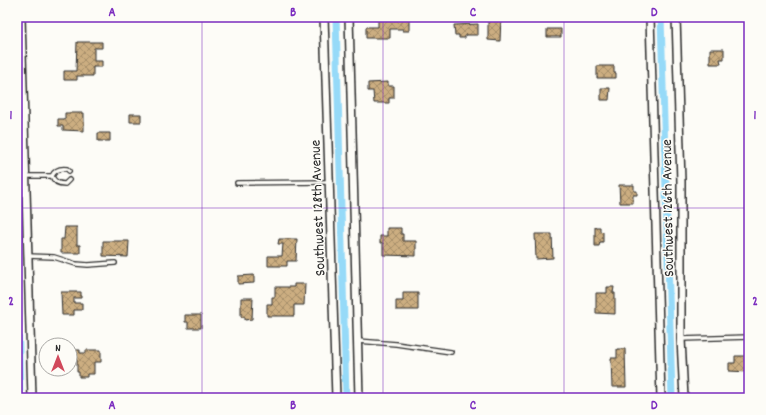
<svg xmlns="http://www.w3.org/2000/svg" width="766" height="415" viewBox="0 0 766 415" font-family="Dekko,sans-serif">
	<style>
		.lines { fill: none; stroke-linecap: round; stroke-linejoin: round }
		.canal { stroke: #96daf8; stroke-width: 7 }
		.building { fill: url(#building-cross-hatch); stroke: #2b2b2b }
		.service-casing { stroke: #2b2b2b; stroke-width: 6 }
		.minor-casing { stroke: #2b2b2b; stroke-width: 10 }
		.service { stroke: #fdfcf7; stroke-width: 3.5 }
		.minor { stroke: #fdfcf7; stroke-width: 7 }
		.grid { fill: none; stroke: #7b2cbf; stroke-width: 1; stroke-opacity: 0.55 }
		.labels { text-anchor: middle; stroke-width: 3; stroke-linejoin: round; paint-order: stroke }
		.street-label { font-size: 15px; fill: #2b2b2b; stroke: #fdfcf7 }
		.neatline { fill: none; stroke: #7b2cbf; stroke-width: 1.5 }
		.grid-label { font-size: 13px; text-anchor: middle; font-weight: bold; fill: #7b2cbf }
	</style>
	<defs>
		<pattern id="building-cross-hatch" width="8" height="8" patternUnits="userSpaceOnUse"><rect width="8" height="8" fill="#ccae81"/><path d="M0 0l8 8M0 8l8-8" fill="none" stroke="#a68e6a"/></pattern>
	</defs>
	<rect width="100%" height="100%" fill="#fdfcf7"/>
	<filter id="ink" filterUnits="userSpaceOnUse"><feTurbulence type="fractalNoise" baseFrequency=".025" numOctaves="2"/><feDisplacementMap in="SourceGraphic" scale="8" xChannelSelector="R" yChannelSelector="G"/><feConvolveMatrix kernelMatrix="1 2 1 2 8 2 1 2 1" color-interpolation-filters="sRGB"/></filter>
	<g filter="url(#ink)">
		<g class="lines">
			<!-- canal -->
			<path class="canal" d="M 336,17 L 346,398
				M 661,17 L 672,398
				M 17,272 L 20,398"/>
		</g>
		<!-- building -->
		<path class="building" d="M 378,17 L 409,17 L 409,31 L 403,31 L 403,29 L 390,29 L 390,38 L 366,38 L 366,27 L 378,27 Z
			M 488,17 L 501,17 L 500,41 L 488,40 Z
			M 478,24 L 478,35 L 465,35 L 465,38 L 459,38 L 459,35 L 455,35 L 454,25 Z
			M 547,29 L 561,29 L 561,37 L 547,37 Z
			M 77,42 L 102,42 L 102,48 L 94,48 L 94,61 L 102,61 L 102,67 L 93,67 L 93,76 L 77,76 L 77,80 L 64,80 L 64,71 L 76,71 Z
			M 710,49 L 724,49 L 724,59 L 720,59 L 721,64 L 710,64 Z
			M 597,66 L 614,66 L 614,73 L 616,73 L 616,78 L 597,78 Z
			M 388,82 L 388,86 L 394,86 L 394,98 L 389,98 L 389,103 L 374,103 L 373,91 L 368,91 L 368,83 Z
			M 601,88 L 610,88 L 609,100 L 601,100 Z
			M 65,113 L 84,113 L 84,131 L 63,130 L 63,126 L 58,126 L 58,119 L 65,119 Z
			M 130,114 L 141,114 L 141,122 L 130,122 Z
			M 98,133 L 110,133 L 110,141 L 98,141 Z
			M 619,185 L 634,185 L 634,191 L 637,191 L 637,195 L 633,195 L 633,203 L 620,203 Z
			M 65,227 L 77,227 L 77,245 L 80,245 L 80,253 L 61,253 L 61,239 L 64,239 Z
			M 595,227 L 600,227 L 600,231 L 603,232 L 603,242 L 600,242 L 599,246 L 595,246 Z
			M 387,228 L 401,228 L 401,234 L 403,234 L 403,241 L 416,241 L 416,256 L 383,255 L 383,243 L 380,243 L 380,236 L 387,236 Z
			M 535,234 L 552,234 L 553,258 L 536,259 Z
			M 279,239 L 297,239 L 296,261 L 287,261 L 287,266 L 268,266 L 268,256 L 282,256 L 283,244 L 278,244 Z
			M 103,241 L 129,241 L 128,257 L 103,256 Z
			M 254,275 L 254,283 L 238,284 L 238,276 Z
			M 294,284 L 305,284 L 304,305 L 294,305 L 294,316 L 267,316 L 267,304 L 272,304 L 272,297 L 275,297 L 275,287 L 294,287 Z
			M 607,287 L 614,287 L 613,293 L 615,293 L 615,314 L 596,313 L 596,293 L 607,293 Z
			M 61,292 L 81,292 L 81,298 L 74,298 L 74,303 L 82,303 L 82,310 L 74,310 L 74,315 L 62,315 Z
			M 403,293 L 418,293 L 418,310 L 396,310 L 396,301 L 403,301 Z
			M 241,298 L 253,298 L 252,319 L 245,320 L 245,317 L 241,317 Z
			M 185,315 L 201,315 L 201,328 L 188,328 L 188,322 L 185,322 Z
			M 617,349 L 625,349 L 626,387 L 612,387 L 611,358 L 617,358 Z
			M 73,350 L 80,350 L 80,353 L 86,353 L 86,350 L 101,350 L 101,362 L 94,362 L 94,374 L 87,374 L 87,377 L 79,377 L 79,372 L 77,372 L 77,360 L 73,360 Z
			M 735,356 L 749,356 L 748,372 L 729,371 L 729,363 L 735,363 Z"/>
		<g class="lines">
			<defs>
				<path id="service" d="M 26,176 L 52,176 C 55,170 60,168 67,169 L 69,171
					M 52,176 C 54,182 59,184 65,184 L 69,180
					M 237,183 L 329,182
					M 28,256 L 54,257 L 76,264 L 88,265 L 115,263
					M 681,339 L 749,337
					M 358,341 L 396,344 L 451,352"/>
				<path id="minor" d="M 21,17 L 32,398
					M 324,17 L 336,398
					M 349,17 L 359,398
					M 650,17 L 661,398
					M 676,17 L 681,182 L 681,339 L 684,398"/>
			</defs>
			<!-- service casing -->
			<use href="#service" class="service-casing"/>
			<!-- minor casing -->
			<use href="#minor" class="minor-casing"/>
			<!-- service -->
			<use href="#service" class="service"/>
			<!-- minor -->
			<use href="#minor" class="minor"/>
		</g>
	</g>
	<!-- grid -->
	<path class="grid" d="M 202,17 L 202,398M 383,17 L 383,398M 564,17 L 564,398M 17,208 L 749,208"/>
	<g class="labels">
		<!-- street labels -->
		<g class="street-label">
			<text transform="translate(317 208) rotate(-92)" y="5">Southwest 128th Avenue</text>
			<text transform="translate(667 208) rotate(-91)" y="5">Southwest 126th Avenue</text>
		</g>
	</g>
	<!-- margin -->
	<rect width="766" height="415" fill="none" stroke="#fdfcf7" stroke-width="44"/>
	<!-- north arrow -->
	<g transform="translate(58 357)"><circle r="19" fill="#fdfcf7" stroke="#a9a8a5"/>
	<path d="M0-3L7 15L0 10L-7 15Z" fill="#d1495b"/>
	<text y="-6" font-size="11" font-weight="bold" text-anchor="middle" fill="#2b2b2b">N</text>
	</g>
	<rect x="22" y="22" width="722" height="371" class="neatline"/>
	<g class="grid-label">
		<text x="112" y="16">A</text>
		<text x="293" y="16">B</text>
		<text x="473" y="16">C</text>
		<text x="654" y="16">D</text>
		<text x="11" y="119">1</text>
		<text x="755" y="119">1</text>
		<text x="11" y="305">2</text>
		<text x="755" y="305">2</text>
		<text x="112" y="409">A</text>
		<text x="293" y="409">B</text>
		<text x="473" y="409">C</text>
		<text x="654" y="409">D</text>
	</g>
</svg>
